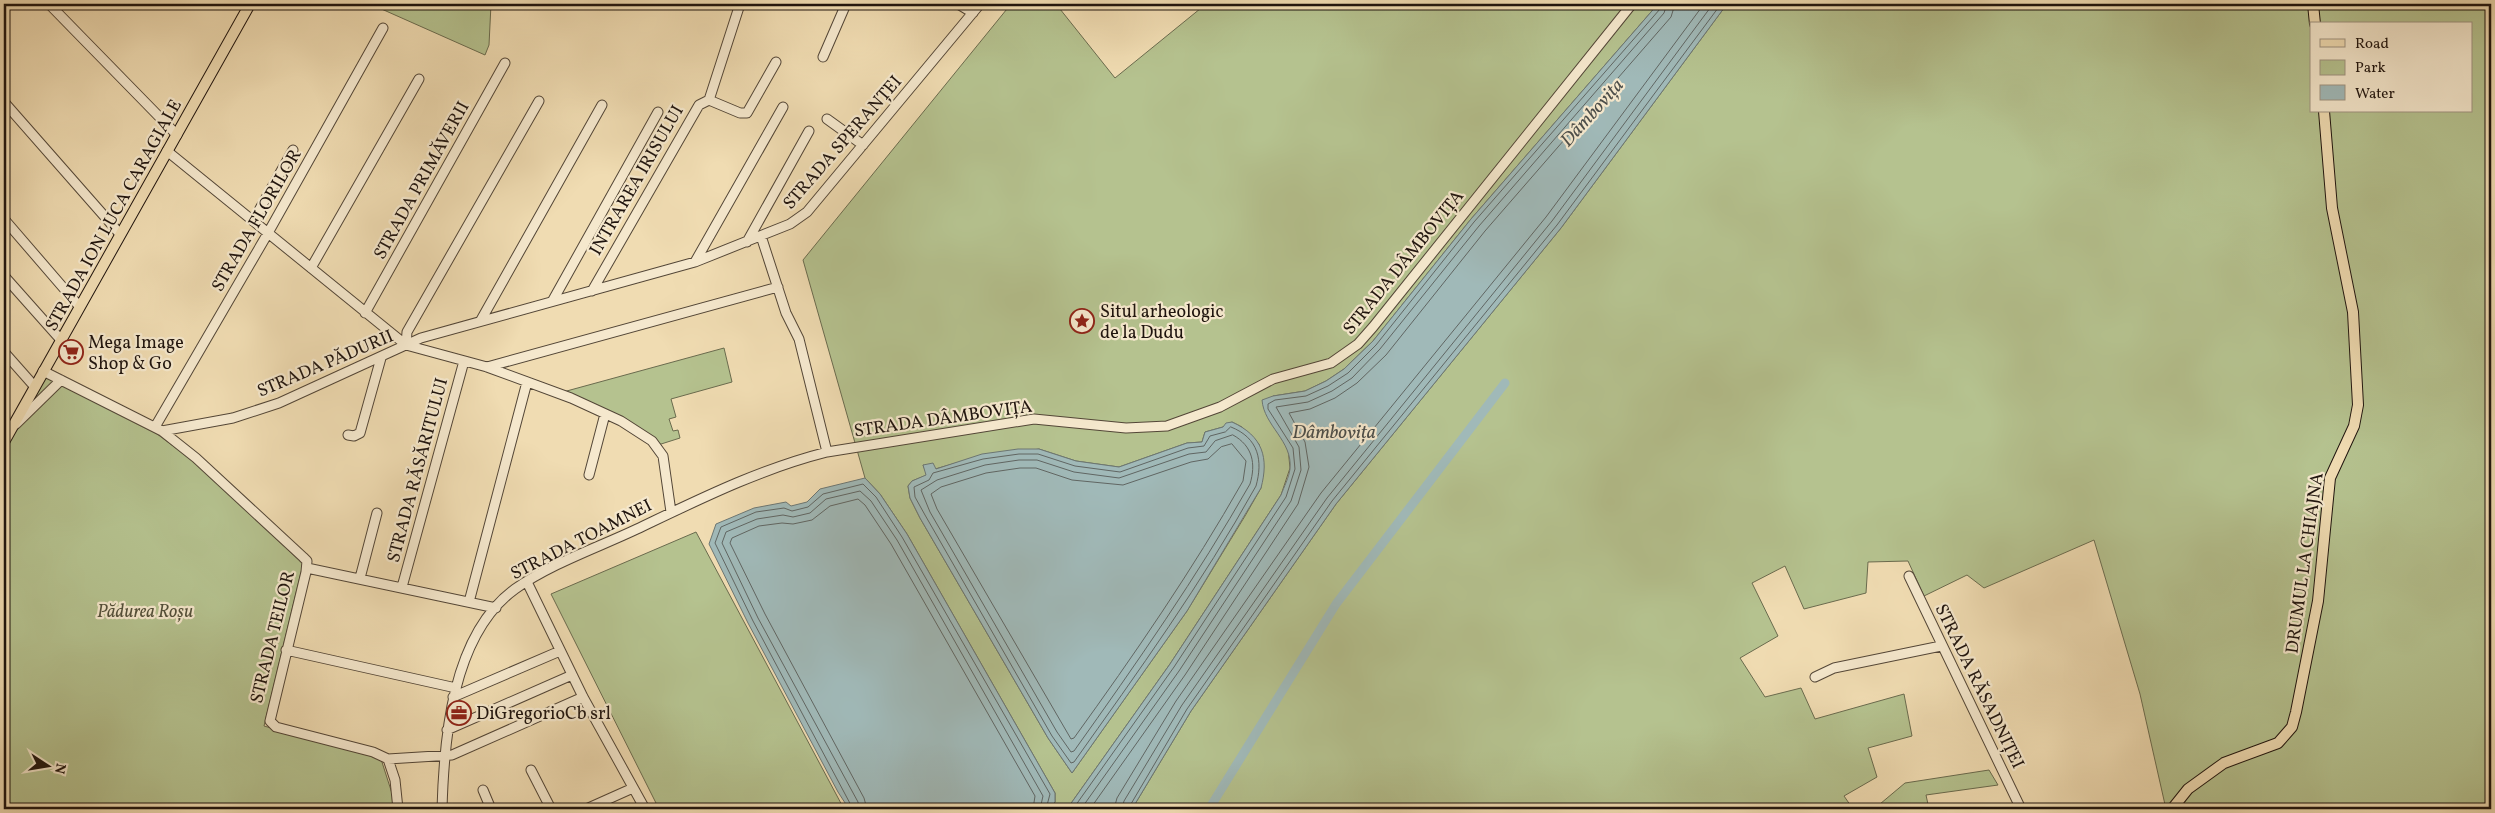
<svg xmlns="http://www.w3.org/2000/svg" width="2495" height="813" viewBox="0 0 2495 813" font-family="Vollkorn,serif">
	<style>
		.green { fill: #b5c28f; stroke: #6a6b4e; fill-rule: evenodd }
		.water { fill: #a0b9b8; stroke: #6c7774 }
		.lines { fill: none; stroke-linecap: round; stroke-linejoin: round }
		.shore { stroke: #606663; stroke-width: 1 }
		.canal { stroke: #a0b9b8; stroke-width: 9 }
		.minor-casing { stroke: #534637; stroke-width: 11 }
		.major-casing { stroke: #1f140e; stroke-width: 12 }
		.minor { stroke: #f5e8cd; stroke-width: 9 }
		.major { stroke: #f0dcb2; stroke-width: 10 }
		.labels { text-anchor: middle; stroke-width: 4.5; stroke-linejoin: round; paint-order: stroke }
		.street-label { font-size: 18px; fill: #1f140e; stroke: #f5e8cd }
		.poi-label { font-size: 18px; fill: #1f140e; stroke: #f5e8cd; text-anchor: start }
		.park-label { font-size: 18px; font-style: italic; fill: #54513b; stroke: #f5e8cd }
		.water-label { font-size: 19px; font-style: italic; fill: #4c4e4a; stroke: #f5e8cd }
	</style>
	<rect width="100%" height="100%" fill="#f0dcb2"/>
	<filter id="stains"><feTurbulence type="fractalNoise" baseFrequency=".004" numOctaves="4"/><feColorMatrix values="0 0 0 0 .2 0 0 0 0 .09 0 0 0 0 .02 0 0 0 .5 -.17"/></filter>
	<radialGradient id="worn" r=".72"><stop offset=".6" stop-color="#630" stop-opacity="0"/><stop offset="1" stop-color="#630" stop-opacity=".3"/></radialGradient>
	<!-- green -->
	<path class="green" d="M 378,4 L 491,4 L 489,45 L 485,55 L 377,7 Z
		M 1011,4 L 1056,4 L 1115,78 L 1206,4 L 1658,4 L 1471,219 L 1373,341 L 1344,369 L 1326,381 L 1305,391 L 1273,396 L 1276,430 L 1288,448 L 1290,468 L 1281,495 L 1170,664 L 1067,809 L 1050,809 L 1055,802 L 1055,793 L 907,534 L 880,494 L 865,478 L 803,260 ZM 1232,422 L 1242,427 L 1259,444 L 1261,488 L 1245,516 L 1187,611 L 1072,773 L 1048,738 L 920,518 L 910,498 L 908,486 L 912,481 L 927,475 L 923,465 L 935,469 L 956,463 L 1039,449 L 1076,461 L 1119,467 L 1187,443 L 1202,442 L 1205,432 L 1223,427 Z
		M 1727,4 L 2491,4 L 2491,809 L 2166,809 L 2140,694 L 2094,540 L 1984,588 L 1967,575 L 1924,596 L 1908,561 L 1868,562 L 1866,593 L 1804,609 L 1785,566 L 1752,583 L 1778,636 L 1740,658 L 1765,697 L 1801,688 L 1815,719 L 1904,694 L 1912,736 L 1868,748 L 1877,777 L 1844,796 L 1853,809 L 1132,809 L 1191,711 L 1336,504 L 1561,228 ZM 2311,24 L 2471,24 L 2471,111 L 2311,111 Z
		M 724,348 L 732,382 L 671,399 L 676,417 L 669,419 L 673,431 L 678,430 L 680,438 L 658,445 L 563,392 Z
		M 44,376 L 149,428 L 196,463 L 303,564 L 264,726 L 381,759 L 397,809 L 4,809 L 4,447 Z
		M 696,532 L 844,809 L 659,809 L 551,594 Z
		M 1989,770 L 1998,785 L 1926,795 L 1929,809 L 1874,809 L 1905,783 Z"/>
	<!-- water -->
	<path class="water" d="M 1658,4 L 1727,4 L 1561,228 L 1336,504 L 1191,711 L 1132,809 L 1067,809 L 1170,664 L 1281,495 C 1284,487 1289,477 1290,469 C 1293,441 1264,426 1262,400 L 1273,396 L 1305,391 L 1326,381 L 1344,369 L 1373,341 L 1471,219 Z
		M 1232,422 C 1263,436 1269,458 1261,488 L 1187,611 L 1072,773 L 1048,738 L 920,518 L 910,498 L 908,486 L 912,481 L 926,475 L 923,465 L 933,463 L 936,469 L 982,454 L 1018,449 L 1039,449 L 1076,461 L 1119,467 L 1187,443 L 1202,442 L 1205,432 L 1223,427 L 1226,423 Z
		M 865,478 L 880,494 L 907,534 L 1055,793 L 1055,802 L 1050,809 L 849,809 L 838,792 L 748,623 L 709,544 L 716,524 L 754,508 L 786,502 L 791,506 L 807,502 L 820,489 Z"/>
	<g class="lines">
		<!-- shore -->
		<path class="shore" d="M 1231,427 C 1259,438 1263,461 1256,486 C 1202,583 1138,672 1074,762 L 1071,763 L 1052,736 L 925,515 L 915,497 L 914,487 L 929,480 L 933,473 L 983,459 L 1019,454 L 1038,454 L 1075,466 L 1120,472 L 1188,448 L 1204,446 L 1210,436 L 1225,432 Z
			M 1233,435 C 1253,446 1256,464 1250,484 C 1197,577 1136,664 1074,751 L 1071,752 L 1057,732 L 930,512 L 921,490 L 937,480 L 985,465 L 1019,460 L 1037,460 L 1074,472 L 1119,478 L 1189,454 L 1206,452 L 1215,441 Z
			M 1232,444 L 1246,461 L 1243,481 C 1192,571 1134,655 1074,738 L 1071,739 L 937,509 L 931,494 L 941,487 L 986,473 L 1020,468 L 1036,468 L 1072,480 L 1123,485 L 1191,462 L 1208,459 L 1221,447 Z
			M 853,809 L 753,621 L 715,543 L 721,527 L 756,512 L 784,508 L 792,511 L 808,507 L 823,494 L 863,484 L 876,497 L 902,537 L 1050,794 L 1046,809
			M 859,809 L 858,802 L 758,618 L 722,543 L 726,532 L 757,519 L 783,515 L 793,517 L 810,513 L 826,499 L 860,491 L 871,501 L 897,540 L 1043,796 L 1040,809
			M 867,809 L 864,798 L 765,614 L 730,543 L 732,538 L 759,526 L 782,523 L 793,524 L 812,520 L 830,506 L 858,499 L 865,505 L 891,544 L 1035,796 L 1033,809
			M 1073,809 L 1174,667 L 1286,497 L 1295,469 L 1293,448 L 1268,409 L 1268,404 L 1275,400 L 1306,396 L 1328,386 L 1348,373 L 1376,345 L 1474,222 L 1660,9 L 1661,4
			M 1081,809 L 1179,671 L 1291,501 L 1301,470 L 1299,447 L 1276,407 L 1308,402 L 1332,391 L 1352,378 L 1380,349 L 1479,226 L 1664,13 L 1667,4
			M 1090,809 L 1185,675 L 1298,504 L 1309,467 L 1305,442 L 1289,413 L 1310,409 L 1335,398 L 1357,383 L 1386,355 L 1485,231 L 1671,17 L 1675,4
			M 1114,809 L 1117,798 L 1176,701 L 1321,493 L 1546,217 L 1704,4
			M 1122,809 L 1124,801 L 1182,705 L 1327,498 L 1552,221 L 1713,4
			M 1128,809 L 1187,709 L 1332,501 L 1557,225 L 1721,4"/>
		<!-- canal -->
		<path class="canal" d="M 1209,809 L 1336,604 L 1505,383"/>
		<defs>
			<path id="minor" d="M 49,4 L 177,135
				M 958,4 L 973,13
				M 823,57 L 846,4
				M 709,100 L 740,4
				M 4,102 L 120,234
				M 827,119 L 863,145
				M 167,151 L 406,345 L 487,367 L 571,398 L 621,421 L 652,441 L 663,456 L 671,512
				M 4,219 L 79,306
				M 253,221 L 293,150
				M 761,236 L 786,313 L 799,339 L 827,452
				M 747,242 L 809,131
				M 695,262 L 783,107
				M 311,268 L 419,79
				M 5,277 L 61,340
				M 592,291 L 699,105 L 709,100 L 740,113 L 747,113 L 776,62
				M 553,300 L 658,112
				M 365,313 L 505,63
				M 481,320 L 602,105
				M 406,345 L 407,332 L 539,101
				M 4,352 L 35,387
				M 487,367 L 778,287
				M 43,371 L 162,431 L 196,458 L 303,557 L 307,561 L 306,572 L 270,721 L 276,727 L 373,752 L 388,759 L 395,780 L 398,809
				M 16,424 L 61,380
				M 155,427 L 268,233 L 383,28
				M 162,431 L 233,418 L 279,403 L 421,338 L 695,262 L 790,224 L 807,212 L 980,4
				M 348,435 L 354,436 L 360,433 L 381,358
				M 589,475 L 605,414
				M 307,568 L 496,608
				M 1909,576 L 2021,809
				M 360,578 L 377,513
				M 527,582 L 583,697 L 645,809
				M 402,587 L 464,361
				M 469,602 L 527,382
				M 286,650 L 456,688
				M 1815,677 L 1834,668 L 1941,646
				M 453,697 L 560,651
				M 447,730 L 572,675
				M 388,759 L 452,755 L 583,697
				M 531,770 L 551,809
				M 483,790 L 491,809
				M 442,809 C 444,738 452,635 515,589 C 552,563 597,548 637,529 C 700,499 760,469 827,452 L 1034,419 L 1126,428 L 1167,426 L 1220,407 L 1273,379 L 1331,363 L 1358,344 L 1373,327 L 1632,4
				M 586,809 L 633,788"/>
			<path id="major" d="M 2313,4 L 2315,24
				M 4,442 L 250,4
				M 2172,809 L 2188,789 L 2224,763 L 2278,743 L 2292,727 L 2296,712 L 2318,601 L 2330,478 L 2354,426 L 2358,405 L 2353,312 L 2332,208 L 2324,111"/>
		</defs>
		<!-- minor casing -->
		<use href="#minor" class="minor-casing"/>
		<!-- major casing -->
		<use href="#major" class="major-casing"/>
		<!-- minor -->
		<use href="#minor" class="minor"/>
		<!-- major -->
		<use href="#major" class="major"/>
	</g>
	<!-- icons -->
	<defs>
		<symbol id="sight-ring" viewBox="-11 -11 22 22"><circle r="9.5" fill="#f5e8cd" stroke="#8f2418" stroke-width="1.5"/><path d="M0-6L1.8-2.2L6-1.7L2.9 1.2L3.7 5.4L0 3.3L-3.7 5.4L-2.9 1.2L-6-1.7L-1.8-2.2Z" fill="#8f2418"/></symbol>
		<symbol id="supermarket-ring" viewBox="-11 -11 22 22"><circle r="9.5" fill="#f5e8cd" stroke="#8f2418" stroke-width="1.5"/><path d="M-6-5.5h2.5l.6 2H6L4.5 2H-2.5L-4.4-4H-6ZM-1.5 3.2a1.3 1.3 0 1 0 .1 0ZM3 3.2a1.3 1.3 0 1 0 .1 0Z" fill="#8f2418"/></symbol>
		<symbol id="office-ring" viewBox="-11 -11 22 22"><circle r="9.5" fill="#f5e8cd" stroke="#8f2418" stroke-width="1.5"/><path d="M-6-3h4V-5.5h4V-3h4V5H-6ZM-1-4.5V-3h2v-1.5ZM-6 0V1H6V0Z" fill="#8f2418"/></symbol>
	</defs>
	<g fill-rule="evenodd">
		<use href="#sight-ring" x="1068" y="307" width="28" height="28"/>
		<use href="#supermarket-ring" x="57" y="338" width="28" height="28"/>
		<use href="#office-ring" x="445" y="699" width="28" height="28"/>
	</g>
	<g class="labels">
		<!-- street labels -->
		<g class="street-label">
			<text transform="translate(842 142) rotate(-49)" y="6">STRADA SPERANȚEI</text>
			<text transform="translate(421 180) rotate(-61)" y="6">STRADA PRIMĂVERII</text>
			<text transform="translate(636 180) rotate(-60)" y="6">INTRAREA IRISULUI</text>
			<text transform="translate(113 215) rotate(-61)" y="6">STRADA ION LUCA CARAGIALE</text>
			<text transform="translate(256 220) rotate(-60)" y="6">STRADA FLORILOR</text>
			<text transform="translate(1403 262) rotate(-51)" y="6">STRADA DÂMBOVIȚA</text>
			<text transform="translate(325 363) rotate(-23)" y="6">STRADA PĂDURII</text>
			<text transform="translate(943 418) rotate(-8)" y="6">STRADA DÂMBOVIȚA</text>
			<text transform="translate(417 470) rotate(-75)" y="6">STRADA RĂSĂRITULUI</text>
			<text transform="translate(581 539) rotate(-27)" y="6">STRADA TOAMNEI</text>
			<text transform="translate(2304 563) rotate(-82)" y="6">DRUMUL LA CHIAJNA</text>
			<text transform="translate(272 637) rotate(-76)" y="6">STRADA TEILOR</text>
			<text transform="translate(1980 686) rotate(64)" y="6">STRADA RĂSADNIȚEI</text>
		</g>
		<!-- poi labels -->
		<g class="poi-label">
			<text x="1100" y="317">Situl arheologic<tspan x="1100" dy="21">de la Dudu</tspan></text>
			<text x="88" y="348">Mega Image<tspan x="88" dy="21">Shop &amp; Go</tspan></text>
			<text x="476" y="719">DiGregorioCb srl</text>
		</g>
		<!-- park labels -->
		<g class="park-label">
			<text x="145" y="617">Pădurea Roșu</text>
		</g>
		<!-- water labels -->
		<g class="water-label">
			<text transform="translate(1591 112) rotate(-48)" y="7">Dâmbovița</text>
			<text x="1334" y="438">Dâmbovița</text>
		</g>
	</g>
	<!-- margin -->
	<rect width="2495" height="813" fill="none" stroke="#f0dcb2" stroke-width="20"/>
	<rect x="5" y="5" width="2485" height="803" fill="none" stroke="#1f140e" stroke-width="2.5"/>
	<rect x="10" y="10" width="2475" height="793" fill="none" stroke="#1f140e"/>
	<!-- legend -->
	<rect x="2310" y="22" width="162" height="90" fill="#f5e8cd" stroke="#9f9381"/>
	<rect x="2320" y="39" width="25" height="8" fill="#f0dcb2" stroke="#9f9381"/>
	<text x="2355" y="48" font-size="15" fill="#1f140e">Road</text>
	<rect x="2320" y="60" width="25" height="15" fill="#b5c28f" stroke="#9f9381"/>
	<text x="2355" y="72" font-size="15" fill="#1f140e">Park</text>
	<rect x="2320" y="85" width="25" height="15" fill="#a0b9b8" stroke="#9f9381"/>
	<text x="2355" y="98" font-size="15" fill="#1f140e">Water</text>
	<!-- north arrow -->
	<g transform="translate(48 766) rotate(102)" stroke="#f5e8cd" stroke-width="4" paint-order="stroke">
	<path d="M0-4L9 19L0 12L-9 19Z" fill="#1f140e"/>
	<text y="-8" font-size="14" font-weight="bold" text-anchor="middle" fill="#1f140e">N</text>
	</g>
	<rect width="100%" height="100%" filter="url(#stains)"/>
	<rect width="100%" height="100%" fill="url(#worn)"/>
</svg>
